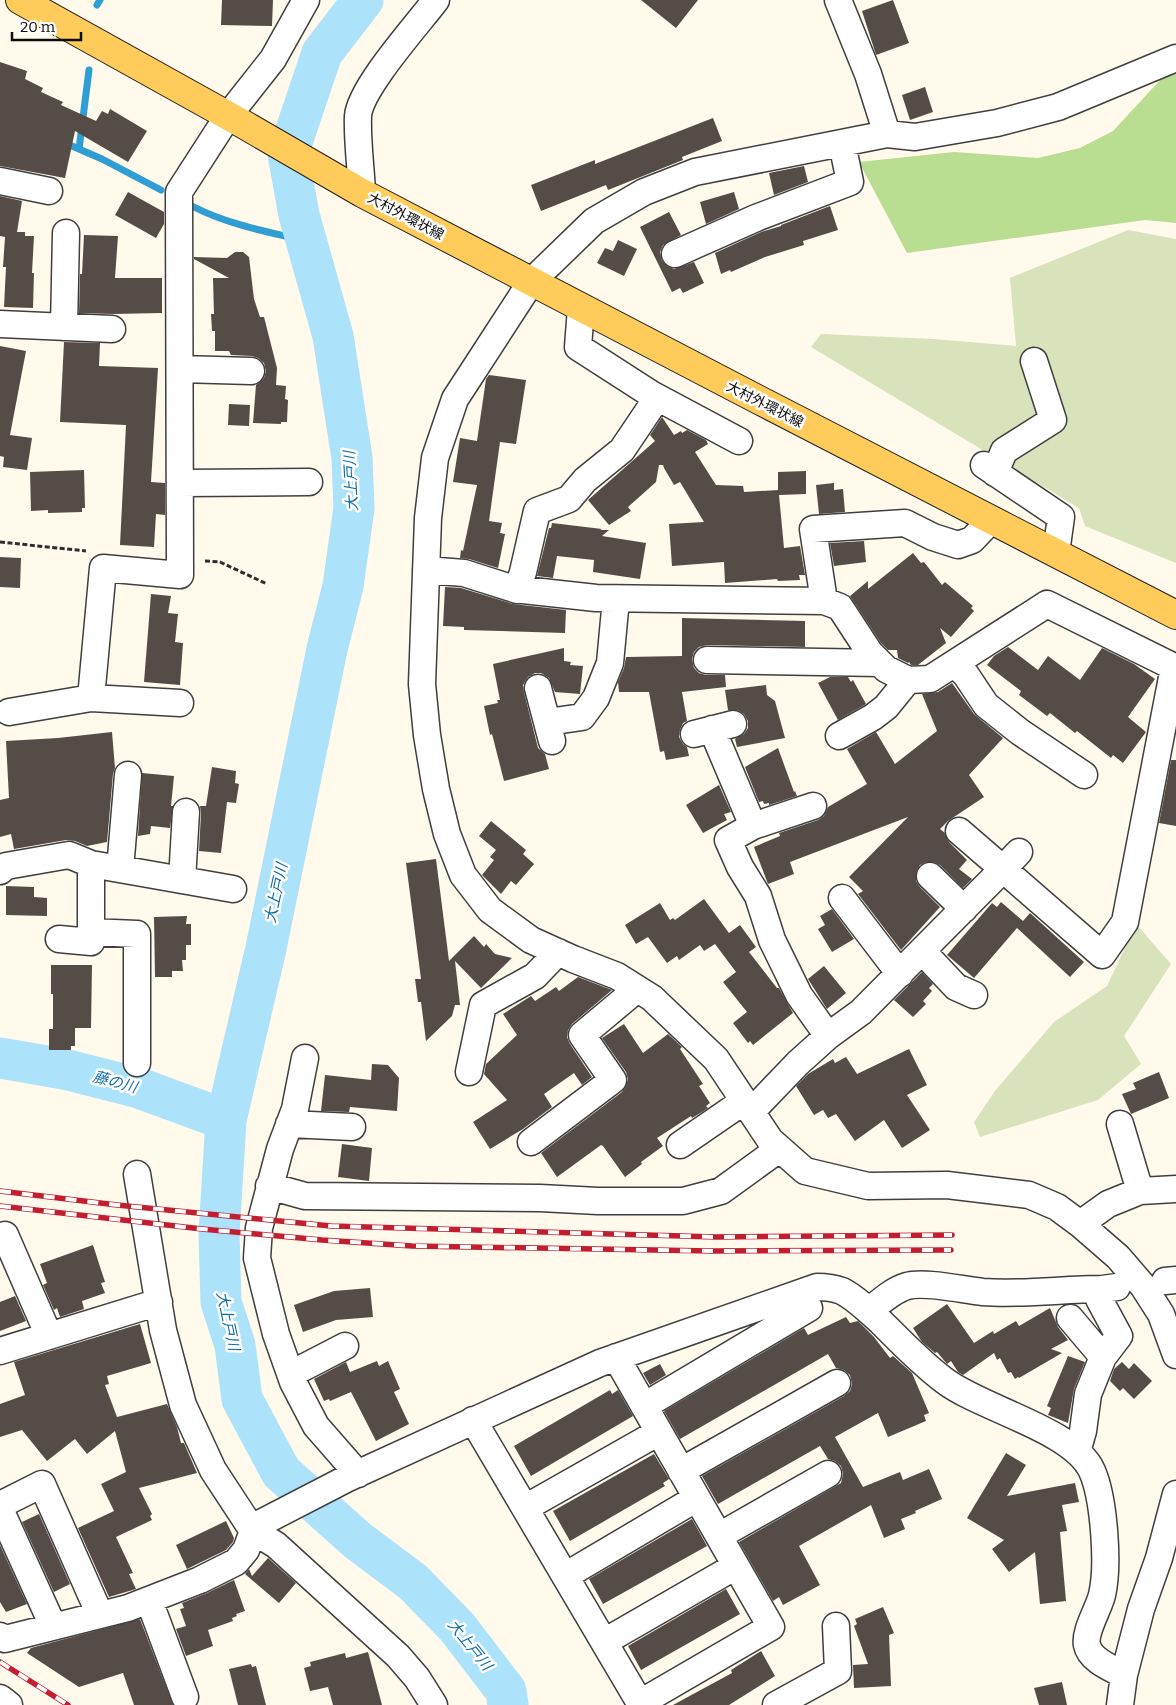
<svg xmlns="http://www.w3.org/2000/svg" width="1176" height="1705" viewBox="0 0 1176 1705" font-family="Bitter,'Noto Sans JP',serif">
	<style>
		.forest { fill: #b9dd91 }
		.cemetery { fill: #d8e2bb }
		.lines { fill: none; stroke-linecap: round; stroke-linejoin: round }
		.stream { stroke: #2f9ed5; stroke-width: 7 }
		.river { stroke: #ace2fa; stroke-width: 41 }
		.building { fill: #554c48 }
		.minor-casing { stroke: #3f3f3f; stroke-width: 29 }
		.major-casing { stroke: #1d1d1d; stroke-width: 30 }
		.path { stroke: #2e2e2e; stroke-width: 3; stroke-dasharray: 5 2.5; stroke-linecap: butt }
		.minor { stroke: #fff; stroke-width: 26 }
		.major { stroke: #ffcb5b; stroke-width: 28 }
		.rail-casing { stroke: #c31d30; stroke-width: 5.5 }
		.rail { stroke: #fff; stroke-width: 4; stroke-dasharray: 11; stroke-linecap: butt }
		.labels { text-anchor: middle; stroke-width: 5; stroke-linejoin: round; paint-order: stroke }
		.street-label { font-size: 14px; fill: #0c0c0c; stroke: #fff }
		.water-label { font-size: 15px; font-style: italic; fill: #0f6ea4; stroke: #fff }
	</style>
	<rect width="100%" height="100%" fill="#fffaeb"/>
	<!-- forest -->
	<path class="forest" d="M 1176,63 L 1176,223 L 1145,220 L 907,253 L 859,162 L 954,152 L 1038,158 L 1080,148 L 1113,131 Z"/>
	<!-- cemetery -->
	<path class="cemetery" d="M 1128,230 L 1176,239 L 1176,563 L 1085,526 L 1079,508 L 811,347 L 821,334 L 934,339 L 1016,346 L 1010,278 Z
		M 1136,924 L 1171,964 L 1124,1036 L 1141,1064 L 1098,1100 L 980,1137 L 974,1122 L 995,1091 L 1054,1022 L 1107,986 Z"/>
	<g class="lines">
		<!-- stream -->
		<path class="stream" d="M 97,5 L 100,0
			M 65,143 L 102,159 L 161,190
			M 79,149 L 89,70
			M 194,207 C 229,225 269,232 307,241"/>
		<!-- river -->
		<path class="river" d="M 363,0 L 322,53 L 288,154 L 299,215 L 333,336 L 352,458 L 354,508 L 343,586 L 327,649 L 266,948 L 226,1120 L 219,1234 L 221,1302 L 235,1345 L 242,1399 L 281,1472 L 357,1540 L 413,1582 L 457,1627 L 506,1691 L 508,1705
			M 0,1058 L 64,1069 L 139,1088 L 226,1120"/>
	</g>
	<!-- building -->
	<path class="building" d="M 222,0 L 273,0 L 272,26 L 221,25 Z
		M 641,0 L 698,0 L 676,28 Z
		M 893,0 L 909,43 L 876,55 L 862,11 Z
		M 0,62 L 27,71 L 25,79 L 43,88 L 41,92 L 63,102 L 61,105 L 96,121 L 102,111 L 108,114 L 110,109 L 147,131 L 128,162 L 75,131 L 65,178 L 0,166 Z
		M 925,87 L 933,112 L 910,120 L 902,95 Z
		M 713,118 L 722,141 L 682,157 L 683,160 L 608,190 L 606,185 L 541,211 L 531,185 L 595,160 L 595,164 Z
		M 804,166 L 808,182 L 774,195 L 769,173 Z
		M 128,192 L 164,212 L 164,224 L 156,238 L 115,215 Z
		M 734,192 L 739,209 L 706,224 L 700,202 Z
		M 0,196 L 22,201 L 17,232 L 25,232 L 25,236 L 34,236 L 32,273 L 34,273 L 33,308 L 4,307 L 6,267 L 3,267 L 5,237 L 0,236 Z
		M 830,206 L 838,230 L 803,241 L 804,245 L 765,257 L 731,272 L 730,270 L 721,274 L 715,253 L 761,232 L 781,226 L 781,225 Z
		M 669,212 L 681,235 L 663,245 L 660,252 L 662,261 L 667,266 L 674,269 L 694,262 L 704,283 L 683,293 L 680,288 L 672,292 L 640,227 Z
		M 84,235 L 118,236 L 115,278 L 162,278 L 162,313 L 113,314 L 79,313 L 80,274 L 82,274 Z
		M 618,240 L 637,249 L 624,276 L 597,263 L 605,248 L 613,251 Z
		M 235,252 L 243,252 L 249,257 L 254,299 L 260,317 L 264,317 L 277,368 L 276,385 L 286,386 L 285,399 L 288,400 L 287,422 L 281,422 L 281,424 L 253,423 L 256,385 L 264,378 L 266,371 L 264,363 L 258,358 L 252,356 L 231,355 L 229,351 L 215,351 L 215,331 L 212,331 L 211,314 L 214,314 L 213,278 L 229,278 L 194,259 L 194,257 L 227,258 Z
		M 64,342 L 100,343 L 99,366 L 158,368 L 151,482 L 165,483 L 165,515 L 156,514 L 154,547 L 120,545 L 126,425 L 60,422 Z
		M 0,346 L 26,351 L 10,435 L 32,438 L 27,470 L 3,467 L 4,457 L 0,456 Z
		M 489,375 L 526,380 L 516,444 L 500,442 L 489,521 L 502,523 L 500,533 L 505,534 L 498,568 L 469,559 L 460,558 L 461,550 L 463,551 L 477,485 L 453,482 L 460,438 L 477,441 L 486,379 Z
		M 229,404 L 250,405 L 249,426 L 228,425 Z
		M 662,417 L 674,435 L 681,431 L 682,433 L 687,430 L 706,440 L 708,444 L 695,452 L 716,485 L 743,486 L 744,492 L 778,490 L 778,472 L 806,471 L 806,494 L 779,495 L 784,548 L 800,546 L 805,575 L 799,575 L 800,580 L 778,581 L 777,579 L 725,583 L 724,562 L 672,566 L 669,524 L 704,522 L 680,482 L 674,485 L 664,468 L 663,465 L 659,465 L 656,482 L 628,507 L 631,511 L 609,525 L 588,500 L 655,441 L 650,435 Z
		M 84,470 L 85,508 L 82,508 L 82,512 L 48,513 L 48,510 L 31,511 L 30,472 Z
		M 834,483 L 834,490 L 843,489 L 845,512 L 819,514 L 816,485 Z
		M 552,523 L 602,529 L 600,530 L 609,530 L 602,536 L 646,543 L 640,579 L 593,572 L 594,560 L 557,556 L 553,578 L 537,576 L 549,528 L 551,528 Z
		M 864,541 L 866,562 L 834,566 L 830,543 Z
		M 913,553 L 921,563 L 924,562 L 942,585 L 945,582 L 973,606 L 971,608 L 974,611 L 951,637 L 940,628 L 946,643 L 918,665 L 911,665 L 909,662 L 908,663 L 898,658 L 897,650 L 888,650 L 881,643 L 850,596 L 868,581 L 868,589 Z
		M 0,557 L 21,558 L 20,588 L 0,587 Z
		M 445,587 L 461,588 L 513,604 L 566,610 L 565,633 L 464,630 L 464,627 L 443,626 Z
		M 151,594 L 171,596 L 168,613 L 178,614 L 175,642 L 183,643 L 180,685 L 144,682 Z
		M 682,618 L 805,621 L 805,647 L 707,645 L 699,647 L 694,652 L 692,659 L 694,668 L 699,673 L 706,675 L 725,675 L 726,687 L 682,692 L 687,721 L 683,723 L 680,730 L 679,737 L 683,744 L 687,747 L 689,756 L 666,760 L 664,751 L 660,752 L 649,692 L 619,692 L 618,682 L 624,668 L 626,657 L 682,656 Z
		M 1008,647 L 1038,670 L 1048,656 L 1080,680 L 1102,648 L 1134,664 L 1155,679 L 1128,717 L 1146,732 L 1123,763 L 1113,755 L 1111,758 L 1077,731 L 1075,733 L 1050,713 L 1047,716 L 1019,695 L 1021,691 L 987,665 L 994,656 Z
		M 564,648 L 564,661 L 571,662 L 570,665 L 583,666 L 580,694 L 555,692 L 549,678 L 541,673 L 535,673 L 528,677 L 523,685 L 524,692 L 538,748 L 545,754 L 549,769 L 504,781 L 492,734 L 490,735 L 484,706 L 498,703 L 497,700 L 500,700 L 493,664 Z
		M 830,677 L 848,677 L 851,682 L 853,680 L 866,704 L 838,720 L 818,683 Z
		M 952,683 L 974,714 L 1003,738 L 969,775 L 984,797 L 948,821 L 940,829 L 945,833 L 949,842 L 967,860 L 959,869 L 972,879 L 963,888 L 940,865 L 934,862 L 926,862 L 920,865 L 916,872 L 916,881 L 920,887 L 940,907 L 901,950 L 858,894 L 863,891 L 849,877 L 908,817 L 790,862 L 794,874 L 768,884 L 754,847 L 780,836 L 779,833 L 818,820 L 824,816 L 828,807 L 867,784 L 847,749 L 876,732 L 895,764 L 937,731 L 922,694 L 938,692 Z
		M 766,685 L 767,695 L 775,701 L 785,738 L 737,747 L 735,739 L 744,734 L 748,728 L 748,721 L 744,714 L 737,710 L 728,710 L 725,690 Z
		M 112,732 L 115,768 L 113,774 L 107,842 L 87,846 L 75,841 L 66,840 L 14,849 L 11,834 L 0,837 L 0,800 L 9,798 L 6,741 L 58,738 Z
		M 778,748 L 794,792 L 795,791 L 797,796 L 769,805 L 769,803 L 764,804 L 763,801 L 759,802 L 745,767 Z
		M 1171,760 L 1176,760 L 1176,826 L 1159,823 Z
		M 212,767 L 236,771 L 235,783 L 239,784 L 236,803 L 227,802 L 221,853 L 199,851 L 201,813 L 200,806 L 206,806 Z
		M 142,773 L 174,776 L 171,806 L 173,806 L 170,828 L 151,826 L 150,834 L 138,836 Z
		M 719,785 L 731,812 L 724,814 L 727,820 L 703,833 L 686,805 Z
		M 491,821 L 526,850 L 523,854 L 534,864 L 516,885 L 511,881 L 501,894 L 482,875 L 494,860 L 490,857 L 496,850 L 479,836 Z
		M 436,859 L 449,961 L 474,936 L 484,947 L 486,944 L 495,954 L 512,958 L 481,988 L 455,961 L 460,1005 L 455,1005 L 452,1016 L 426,1041 L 421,1002 L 418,1002 L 415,979 L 421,979 L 406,863 Z
		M 6,886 L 34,887 L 34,897 L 47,898 L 47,916 L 6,915 Z
		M 704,899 L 729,933 L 740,925 L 756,947 L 749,952 L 777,988 L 779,988 L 793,1013 L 753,1045 L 750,1041 L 748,1043 L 733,1023 L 747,1012 L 723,982 L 736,972 L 715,944 L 704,951 L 700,945 L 679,960 L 677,956 L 667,963 L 648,937 L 636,944 L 625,925 L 660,903 L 670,920 L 673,918 L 675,920 Z
		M 1001,902 L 1023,921 L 1030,913 L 1084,962 L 1070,977 L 1017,928 L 974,978 L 947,955 L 992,903 L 997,907 Z
		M 832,909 L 854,939 L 832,952 L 818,929 L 825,925 L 820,916 Z
		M 187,916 L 186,924 L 191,924 L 191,945 L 186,945 L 186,960 L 182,960 L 183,971 L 172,971 L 172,977 L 155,977 L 154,917 Z
		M 51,965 L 92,965 L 91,1028 L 75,1028 L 75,1046 L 71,1046 L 71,1050 L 49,1050 L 49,1029 L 53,1029 L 53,994 L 51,994 Z
		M 824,966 L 846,993 L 827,1009 L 808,979 Z
		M 922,972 L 933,984 L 929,988 L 932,991 L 923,1001 L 926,1004 L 913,1017 L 894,1000 Z
		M 578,977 L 612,990 L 572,1024 L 568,1030 L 567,1037 L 570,1044 L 592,1077 L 582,1085 L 574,1073 L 544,1094 L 552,1107 L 523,1129 L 490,1149 L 473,1122 L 507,1100 L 484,1074 L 486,1064 L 517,1035 L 503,1014 L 531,996 L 535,1001 L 556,987 L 559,991 Z
		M 624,1024 L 643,1053 L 668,1034 L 682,1047 L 680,1049 L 703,1084 L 699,1086 L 710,1103 L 706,1106 L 708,1108 L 702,1112 L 692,1118 L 691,1116 L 657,1138 L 663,1146 L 641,1162 L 642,1164 L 625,1177 L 603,1146 L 601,1145 L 557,1177 L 541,1153 L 622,1092 L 626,1086 L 628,1079 L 626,1072 L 602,1038 Z
		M 909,1049 L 927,1085 L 907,1095 L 930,1130 L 902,1148 L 884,1120 L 855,1141 L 836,1114 L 828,1118 L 823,1110 L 814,1115 L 796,1086 L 808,1074 L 833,1059 L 835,1063 L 846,1057 L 857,1074 Z
		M 372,1064 L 388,1065 L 399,1078 L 397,1111 L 350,1107 L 349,1112 L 321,1111 L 325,1075 L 371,1080 Z
		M 1159,1072 L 1169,1098 L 1131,1114 L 1122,1094 L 1136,1089 L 1133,1083 Z
		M 342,1144 L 372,1148 L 369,1181 L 338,1177 Z
		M 93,1245 L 105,1282 L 101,1283 L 105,1293 L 82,1301 L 84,1309 L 60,1317 L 57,1308 L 54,1310 L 43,1285 L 47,1283 L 40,1264 Z
		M 370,1288 L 373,1317 L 336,1320 L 303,1332 L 294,1305 L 334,1291 Z
		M 15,1296 L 26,1321 L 0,1331 L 0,1302 Z
		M 947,1304 L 974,1343 L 993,1331 L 994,1334 L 1016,1321 L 1019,1326 L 1050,1308 L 1058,1327 L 1068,1340 L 1051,1349 L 1062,1353 L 1019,1378 L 1018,1377 L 1015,1379 L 1011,1372 L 1008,1373 L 1000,1358 L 997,1360 L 994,1353 L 963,1375 L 958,1372 L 951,1361 L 947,1364 L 937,1352 L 935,1353 L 922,1342 L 913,1328 Z
		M 846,1317 L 850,1323 L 858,1321 L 874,1337 L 890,1358 L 893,1356 L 912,1373 L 929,1413 L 924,1415 L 926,1421 L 888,1437 L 878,1413 L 835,1437 L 863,1487 L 900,1472 L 903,1480 L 929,1469 L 942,1499 L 915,1511 L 916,1513 L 901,1519 L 905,1529 L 884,1538 L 871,1505 L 799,1546 L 820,1585 L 783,1605 L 779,1597 L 773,1601 L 739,1542 L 841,1483 L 843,1474 L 841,1466 L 835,1461 L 828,1459 L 820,1446 L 718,1504 L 702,1476 L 844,1396 L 850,1391 L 852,1384 L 850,1375 L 844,1370 L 836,1368 L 828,1354 L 680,1439 L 664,1411 L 804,1328 L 808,1335 Z
		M 140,1324 L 151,1363 L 107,1376 L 109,1384 L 105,1385 L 117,1417 L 167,1404 L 177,1427 L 181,1443 L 184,1443 L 197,1473 L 139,1488 L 152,1514 L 150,1516 L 152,1520 L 116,1537 L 133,1573 L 129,1574 L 136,1589 L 109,1597 L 78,1528 L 114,1511 L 101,1484 L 126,1472 L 115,1431 L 87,1454 L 75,1439 L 47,1461 L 22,1430 L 0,1437 L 0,1404 L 25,1395 L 14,1362 Z
		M 1068,1356 L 1085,1362 L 1074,1389 L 1068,1423 L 1048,1415 L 1051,1408 L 1047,1406 Z
		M 377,1361 L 379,1366 L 388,1361 L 400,1389 L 394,1392 L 409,1424 L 376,1441 L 351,1392 L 330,1401 L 329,1399 L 324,1401 L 314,1379 L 346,1362 L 350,1372 Z
		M 1122,1362 L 1129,1369 L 1134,1363 L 1152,1381 L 1134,1399 L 1123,1388 L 1120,1391 L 1110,1381 L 1114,1369 Z
		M 660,1364 L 666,1375 L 650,1385 L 643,1373 Z
		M 610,1390 L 612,1394 L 618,1390 L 633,1416 L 531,1476 L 514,1446 Z
		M 1006,1453 L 1026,1465 L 1007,1496 L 1075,1483 L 1079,1502 L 1062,1505 L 1067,1531 L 1060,1532 L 1066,1601 L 1040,1604 L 1035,1552 L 1009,1572 L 992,1549 L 1004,1540 L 967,1518 Z
		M 654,1454 L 669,1479 L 663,1483 L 665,1486 L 570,1541 L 553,1511 Z
		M 39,1514 L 70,1584 L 54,1592 L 22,1522 Z
		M 692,1519 L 707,1546 L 603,1604 L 589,1579 Z
		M 226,1521 L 234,1538 L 233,1542 L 226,1550 L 187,1569 L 176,1545 Z
		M 0,1545 L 27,1604 L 6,1612 L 0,1602 Z
		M 268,1558 L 296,1583 L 279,1603 L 245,1574 L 249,1569 L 252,1576 Z
		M 234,1580 L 245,1611 L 236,1614 L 237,1616 L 232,1618 L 233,1621 L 208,1630 L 213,1646 L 186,1656 L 176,1629 L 186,1626 L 180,1609 L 184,1608 L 182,1603 L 207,1593 Z
		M 726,1589 L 740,1614 L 641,1670 L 628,1646 Z
		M 883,1607 L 894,1633 L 889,1635 L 891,1686 L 854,1688 L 853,1665 L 868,1664 L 854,1626 L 857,1624 L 855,1619 Z
		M 140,1619 L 173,1705 L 134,1705 L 123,1673 L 79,1687 L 27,1653 L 31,1648 Z
		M 761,1651 L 775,1676 L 729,1705 L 673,1705 L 732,1673 L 731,1670 Z
		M 368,1652 L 382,1705 L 333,1705 L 328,1687 L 310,1691 L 304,1668 L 311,1666 L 310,1662 L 345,1653 L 346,1658 Z
		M 251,1664 L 252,1667 L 256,1666 L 266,1705 L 238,1705 L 229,1669 Z
		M 1062,1682 L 1067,1705 L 1039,1705 L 1034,1688 Z"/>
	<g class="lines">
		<defs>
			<path id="minor" d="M 838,0 L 868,74 L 887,134
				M 1176,58 L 1058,107 L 997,123 L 915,137 L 887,134 L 695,172 L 644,192 L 594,221 L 531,282 L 455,399 L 435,458 L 428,518 L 422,684 L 427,735 L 436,789 L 447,834 L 463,875 L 490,910 L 531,940 L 573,959 L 617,976 L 652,998 L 716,1059 L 770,1140 L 805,1171 L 868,1186 L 947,1185 L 1029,1195 L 1057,1207 L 1080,1224 L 1118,1257 L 1143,1286 L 1161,1314 L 1176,1355
				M 0,181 L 49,191
				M 362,193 C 361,168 357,141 358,116 C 360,88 418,24 436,0
				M 675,254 L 756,218 L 850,182 L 842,143
				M 581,308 L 578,347 L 651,394 L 739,441
				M 0,324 L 112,329
				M 64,327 L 66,233
				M 180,369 L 251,371
				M 984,465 L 1061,517 L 1056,553
				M 995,473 L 1004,451 L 1053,420 L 1034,361
				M 180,483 L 309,482
				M 426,570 L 464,573 L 514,589 L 596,598 L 824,601 L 840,607 L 870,653 L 886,669 L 908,680 L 930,679 L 1047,604 L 1176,668
				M 517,590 L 523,572 L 537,511 L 569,499 L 585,480 L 622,450 L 657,398
				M 824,601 L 813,529 L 905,523 L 933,537 L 958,545 L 972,540 L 991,520
				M 707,660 L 880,663
				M 955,664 L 966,675 L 986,705 L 1020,732 L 1084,775
				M 538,688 L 552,741
				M 91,698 L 180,703
				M 9,712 L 91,698 L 103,568 L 180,575 L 179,192 L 228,116 L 273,59 L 306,0
				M 548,722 L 582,717 L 596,698 L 610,663 L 616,599
				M 712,729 L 753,826 L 728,840 L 740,867 L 758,896 L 772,940 L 799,995 L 828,1036
				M 694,734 L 733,724
				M 839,736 L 873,717 L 886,707 L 908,680
				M 753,826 L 813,806
				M 1019,852 L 1003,869 L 1102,955 L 1125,922 L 1174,667
				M 120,869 L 128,775
				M 0,871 L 6,866 L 69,855 L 91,864 L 233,889
				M 930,876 L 964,909
				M 182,880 L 186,812
				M 842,898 L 900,974
				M 90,932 L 137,934 L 137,1063
				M 59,939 L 91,942 L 91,864
				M 922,951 L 956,987 L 974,995
				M 305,1058 L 295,1109 L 280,1149 L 259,1228 L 257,1258 L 276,1334 L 293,1382 L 316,1426 L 358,1474
				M 469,1072 L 483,1005 L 535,976 L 558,952
				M 751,1112 L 798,1063 L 828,1036 L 861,1012 L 1003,869 L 959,831
				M 289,1124 L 352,1127
				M 1120,1124 L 1140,1191
				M 531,1142 L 613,1080 L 582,1035 L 637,989
				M 680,1145 L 744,1101
				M 137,1174 L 163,1330 L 183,1405 L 213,1470 L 253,1531 L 276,1545 L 398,1656 L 417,1678 L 434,1705
				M 269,1186 L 305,1196 L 540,1198 L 598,1201 L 683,1201 L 721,1191 L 779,1149
				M 1080,1224 L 1108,1204 L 1140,1191 L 1176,1189
				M 5,1235 L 49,1336
				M 1165,1281 L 1176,1280
				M 869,1311 C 880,1302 893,1290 907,1286 C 925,1281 963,1290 983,1292 C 1023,1295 1063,1289 1102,1289
				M 1070,1318 L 1103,1357 L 1088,1394 L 1083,1431 L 1077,1452
				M 0,1351 L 159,1302
				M 1103,1357 L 1119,1336 L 1099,1299 L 1102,1289 L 1117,1287
				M 291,1374 L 345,1346
				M 644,1406 L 809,1308
				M 473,1420 L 640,1703 L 771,1627 L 616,1357
				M 681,1471 L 837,1383
				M 0,1505 L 42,1484 L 100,1615
				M 525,1508 L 659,1432
				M 0,1509 L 53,1626
				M 719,1536 L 828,1474
				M 565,1576 L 697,1498
				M 149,1600 L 185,1697
				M 0,1636 L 5,1639 L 128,1608 L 200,1580 L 236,1562 L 246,1550 L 253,1531 L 259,1524 L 346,1479 L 600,1363 L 817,1287 C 826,1287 834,1288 842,1291 C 856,1298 870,1312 881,1322 C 901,1342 922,1364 945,1381 C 982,1409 1074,1430 1092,1471 C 1104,1498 1109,1565 1102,1595 C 1099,1608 1084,1632 1087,1645 C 1090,1660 1111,1668 1124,1675 L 1120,1705
				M 604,1642 L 736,1566
				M 1124,1675 L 1141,1609 L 1159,1558 L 1176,1494
				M 0,1698 L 9,1705
				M 776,1705 L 838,1671 L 836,1626"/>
			<path id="major" d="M 20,0 L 243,124 L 362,193 L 759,400 L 1176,615"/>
		</defs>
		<!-- minor casing -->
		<use href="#minor" class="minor-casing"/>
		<!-- major casing -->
		<use href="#major" class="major-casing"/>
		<!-- path -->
		<path class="path" d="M 0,542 L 86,551
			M 205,561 L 220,562 L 267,584"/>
		<!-- minor -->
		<use href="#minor" class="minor"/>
		<!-- major -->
		<use href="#major" class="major"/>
		<defs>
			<path id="rail" d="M 0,1191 L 117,1205 L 331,1226 L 716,1237 L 952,1235
				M 0,1206 L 202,1229 L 322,1240 L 412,1246 L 712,1251 L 951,1250
				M 0,1662 L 68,1705"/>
		</defs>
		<!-- rail casing -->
		<use href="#rail" class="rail-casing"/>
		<!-- rail -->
		<use href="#rail" class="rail"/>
	</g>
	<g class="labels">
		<!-- street labels -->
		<g class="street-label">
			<text transform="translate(406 216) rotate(28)" y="5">大村外環状線</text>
			<text transform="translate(765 404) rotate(27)" y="5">大村外環状線</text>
		</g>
		<!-- water labels -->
		<g class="water-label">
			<text transform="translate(351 481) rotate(-93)" y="5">大上戸川</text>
			<text transform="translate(276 893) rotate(-78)" y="5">大上戸川</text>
			<text transform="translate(115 1082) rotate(15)" y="5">藤の川</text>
			<text transform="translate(228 1321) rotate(78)" y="5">大上戸川</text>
			<text transform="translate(470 1645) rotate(51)" y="5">大上戸川</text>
		</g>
	</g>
	<!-- scale -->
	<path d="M12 32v8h69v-8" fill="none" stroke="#0c0c0c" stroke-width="2.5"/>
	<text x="20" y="32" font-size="15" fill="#0c0c0c" stroke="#ffffff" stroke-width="4" paint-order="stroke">20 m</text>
</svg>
